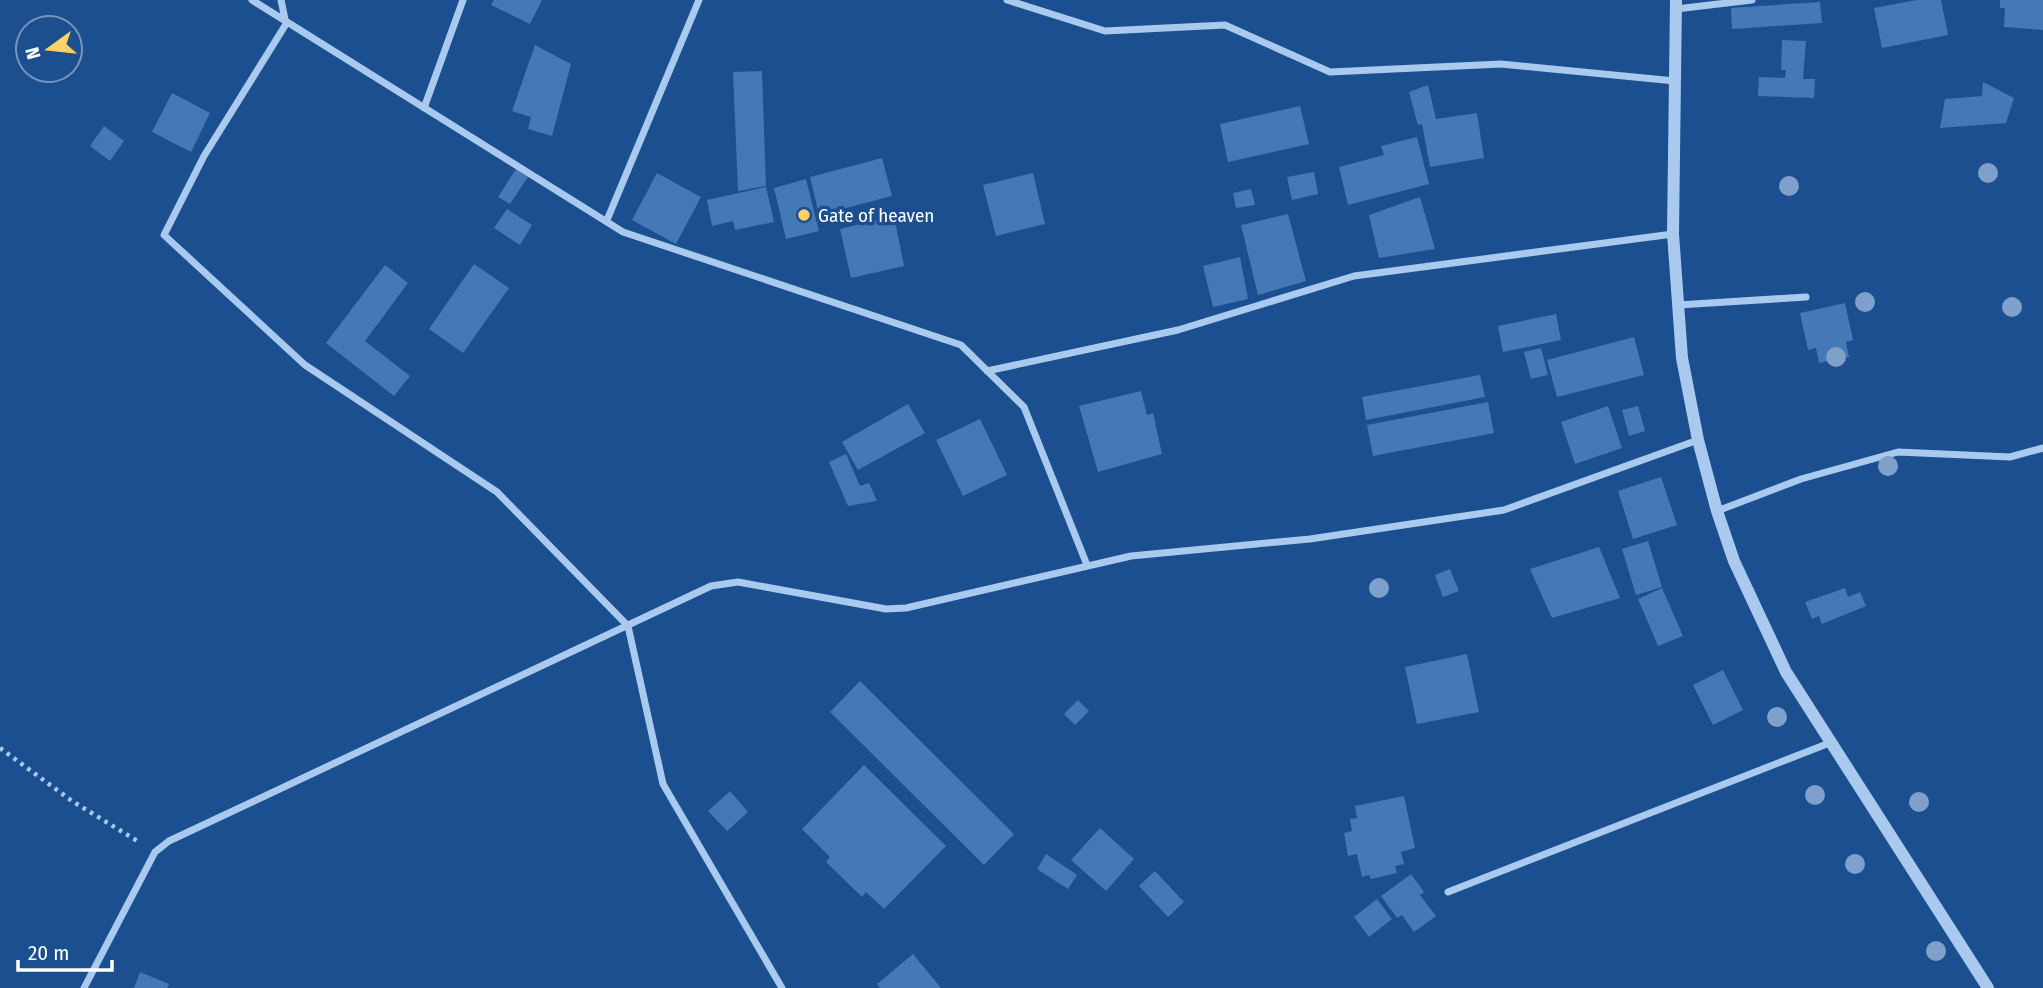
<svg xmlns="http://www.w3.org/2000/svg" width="2043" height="988" viewBox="0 0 2043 988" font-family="'Fira Sans Condensed',sans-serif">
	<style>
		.building { fill: #4478b7 }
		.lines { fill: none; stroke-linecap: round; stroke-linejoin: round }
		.path { stroke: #a9c9ee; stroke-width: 4.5; stroke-dasharray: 3.5 5; stroke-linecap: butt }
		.minor { stroke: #a9c9ee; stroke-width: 7 }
		.tertiary { stroke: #a9c9ee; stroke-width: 12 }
		.tree { fill: #7ea0ca }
		.poi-dot { fill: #ffd166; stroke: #1b4f8f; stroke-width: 2.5 }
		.labels { text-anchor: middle; stroke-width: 7; stroke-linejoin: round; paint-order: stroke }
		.poi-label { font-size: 19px; fill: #fff; stroke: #1b4f8f; text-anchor: start }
	</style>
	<rect width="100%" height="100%" fill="#1b4f8f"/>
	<!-- building -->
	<path class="building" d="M 494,0 L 542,0 L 530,24 L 491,5 Z
		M 1917,0 L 1941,0 L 1948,35 L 1882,48 L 1874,8 Z
		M 2000,0 L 2043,0 L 2043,30 L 2004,27 L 2005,8 L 2000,8 Z
		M 1820,2 L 1822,23 L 1732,29 L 1731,8 Z
		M 1782,40 L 1806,41 L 1803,79 L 1815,79 L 1814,98 L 1758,96 L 1759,77 L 1785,78 L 1786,70 L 1781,70 Z
		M 535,45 L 571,64 L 552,136 L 528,129 L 531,117 L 512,111 Z
		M 762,71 L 766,186 L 738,191 L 733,72 Z
		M 1983,82 L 2014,98 L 2006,123 L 1940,128 L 1945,99 L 1982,96 Z
		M 1428,85 L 1436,119 L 1477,113 L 1484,158 L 1430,167 L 1422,124 L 1418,125 L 1409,92 Z
		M 172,93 L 210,113 L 191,152 L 152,132 Z
		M 1300,106 L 1309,144 L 1228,162 L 1220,124 Z
		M 104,126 L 124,141 L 110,161 L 90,146 Z
		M 1417,137 L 1429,184 L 1348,205 L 1339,167 L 1384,155 L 1381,146 Z
		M 882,158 L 892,196 L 819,215 L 810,177 Z
		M 516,169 L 528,177 L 510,204 L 498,197 Z
		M 1314,172 L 1318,194 L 1292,200 L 1287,177 Z
		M 657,173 L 701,197 L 676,244 L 632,220 Z
		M 1033,173 L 1045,224 L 996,236 L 983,185 Z
		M 806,179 L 819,231 L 786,239 L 774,188 Z
		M 766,187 L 774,222 L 735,230 L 733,221 L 712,226 L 707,200 Z
		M 1251,189 L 1255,205 L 1236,208 L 1233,193 Z
		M 1420,197 L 1435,249 L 1379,258 L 1369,215 Z
		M 507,209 L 532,225 L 520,245 L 494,228 Z
		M 1288,214 L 1306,281 L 1258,295 L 1241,225 Z
		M 894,216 L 904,266 L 851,278 L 840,229 Z
		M 1240,257 L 1248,299 L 1213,307 L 1203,266 Z
		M 474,264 L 509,288 L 463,353 L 429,329 Z
		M 385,265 L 408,283 L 365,341 L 410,376 L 394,396 L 326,343 Z
		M 1845,303 L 1853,340 L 1846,342 L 1849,357 L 1819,363 L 1816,348 L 1808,350 L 1800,313 Z
		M 1556,314 L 1561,340 L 1503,352 L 1498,326 Z
		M 1634,337 L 1644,375 L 1557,397 L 1547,360 Z
		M 1541,348 L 1548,375 L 1531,379 L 1524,352 Z
		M 1480,375 L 1485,397 L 1366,420 L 1362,397 Z
		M 1141,391 L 1147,415 L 1153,413 L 1162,454 L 1098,472 L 1079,406 Z
		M 1488,402 L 1494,433 L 1373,456 L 1367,425 Z
		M 908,404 L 925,433 L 858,470 L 842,442 Z
		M 1608,406 L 1622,448 L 1575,464 L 1561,422 Z
		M 1638,406 L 1645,431 L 1629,436 L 1622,410 Z
		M 980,419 L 1007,475 L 963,496 L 936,440 Z
		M 846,454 L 860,486 L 869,483 L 877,501 L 848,506 L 829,462 Z
		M 1661,477 L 1677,525 L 1633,539 L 1618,491 Z
		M 1648,541 L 1662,587 L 1636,595 L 1622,549 Z
		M 1599,547 L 1620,598 L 1552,618 L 1530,569 Z
		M 1450,569 L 1459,591 L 1443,597 L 1435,575 Z
		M 1662,588 L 1683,636 L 1658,646 L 1638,599 Z
		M 1845,588 L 1848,597 L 1860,592 L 1866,606 L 1822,624 L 1819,616 L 1812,619 L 1805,602 Z
		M 1467,654 L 1479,712 L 1417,724 L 1405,667 Z
		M 1723,670 L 1743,710 L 1713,725 L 1693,685 Z
		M 860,681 L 1014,834 L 984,865 L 830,712 Z
		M 1078,700 L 1089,711 L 1075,725 L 1064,714 Z
		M 864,765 L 946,846 L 884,909 L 866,892 L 862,897 L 826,862 L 830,857 L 802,829 Z
		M 730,791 L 748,812 L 727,831 L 708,811 Z
		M 1404,796 L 1415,848 L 1401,852 L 1404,864 L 1395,866 L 1397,873 L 1371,879 L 1369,875 L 1362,877 L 1357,854 L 1348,856 L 1344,833 L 1352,831 L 1350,819 L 1357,818 L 1355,806 Z
		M 1100,828 L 1134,859 L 1106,891 L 1071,860 Z
		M 1046,854 L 1077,875 L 1068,889 L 1037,869 Z
		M 1155,871 L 1184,902 L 1168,917 L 1139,886 Z
		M 1411,874 L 1424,892 L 1420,895 L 1436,916 L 1414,932 L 1402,915 L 1397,918 L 1381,896 Z
		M 1377,899 L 1392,919 L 1369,937 L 1354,917 Z
		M 913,954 L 941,988 L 880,988 L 877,984 Z
		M 140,972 L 169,984 L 167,988 L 134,988 Z"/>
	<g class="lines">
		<!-- path -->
		<path class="path" d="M 0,748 L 72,801 L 139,842"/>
		<!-- minor -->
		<path class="minor" d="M 252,0 L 623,232 L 961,345 L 1024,407 L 1087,565
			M 281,0 L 286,24 L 204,156 L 164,235 L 305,365 L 497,492 L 628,626 L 663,784 L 782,988
			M 1007,0 L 1105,31 L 1225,25 L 1330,72 L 1501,64 L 1675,81
			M 1676,9 L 1752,0
			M 424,108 L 463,0
			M 607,220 L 699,0
			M 1678,305 L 1806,297
			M 987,371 L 1178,330 L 1354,276 L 1673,234
			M 1717,511 L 1801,479 L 1898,452 L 2010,457 L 2043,448
			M 1448,892 L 1832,742
			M 84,988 L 155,852 L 169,841 L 711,586 L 738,582 L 886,609 L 906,608 L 1131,556 L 1310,539 L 1504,510 L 1698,440"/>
		<!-- tertiary -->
		<path class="tertiary" d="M 1676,0 L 1673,234 L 1682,358 L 1698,440 L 1717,511 L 1734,561 L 1786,672 L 1988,988"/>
	</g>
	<!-- trees -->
	<g class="tree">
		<circle cx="1988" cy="173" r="10"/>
		<circle cx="1789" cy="186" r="10"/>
		<circle cx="1865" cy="302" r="10"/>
		<circle cx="2012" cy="307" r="10"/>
		<circle cx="1836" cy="357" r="10"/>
		<circle cx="1888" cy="466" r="10"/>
		<circle cx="1379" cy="588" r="10"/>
		<circle cx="1777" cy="717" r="10"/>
		<circle cx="1815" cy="795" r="10"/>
		<circle cx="1919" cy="802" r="10"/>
		<circle cx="1855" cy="864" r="10"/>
		<circle cx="1936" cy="951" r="10"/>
	</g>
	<!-- markers -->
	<circle class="poi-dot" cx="804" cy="215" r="7"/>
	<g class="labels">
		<!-- poi labels -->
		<g class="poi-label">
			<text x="818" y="222">Gate of heaven</text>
		</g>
	</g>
	<!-- north arrow -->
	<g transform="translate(49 49) rotate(255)"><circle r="33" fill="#1b4f8f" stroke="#7695bc" stroke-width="2"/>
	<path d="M0-5L12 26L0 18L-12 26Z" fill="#ffd166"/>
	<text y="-10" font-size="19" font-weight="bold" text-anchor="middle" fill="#ffffff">N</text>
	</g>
	<!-- scale -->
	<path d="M18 960v10h94v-10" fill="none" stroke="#ffffff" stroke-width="3.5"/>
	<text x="28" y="960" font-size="21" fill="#ffffff" stroke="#1b4f8f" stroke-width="5" paint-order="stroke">20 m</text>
</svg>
